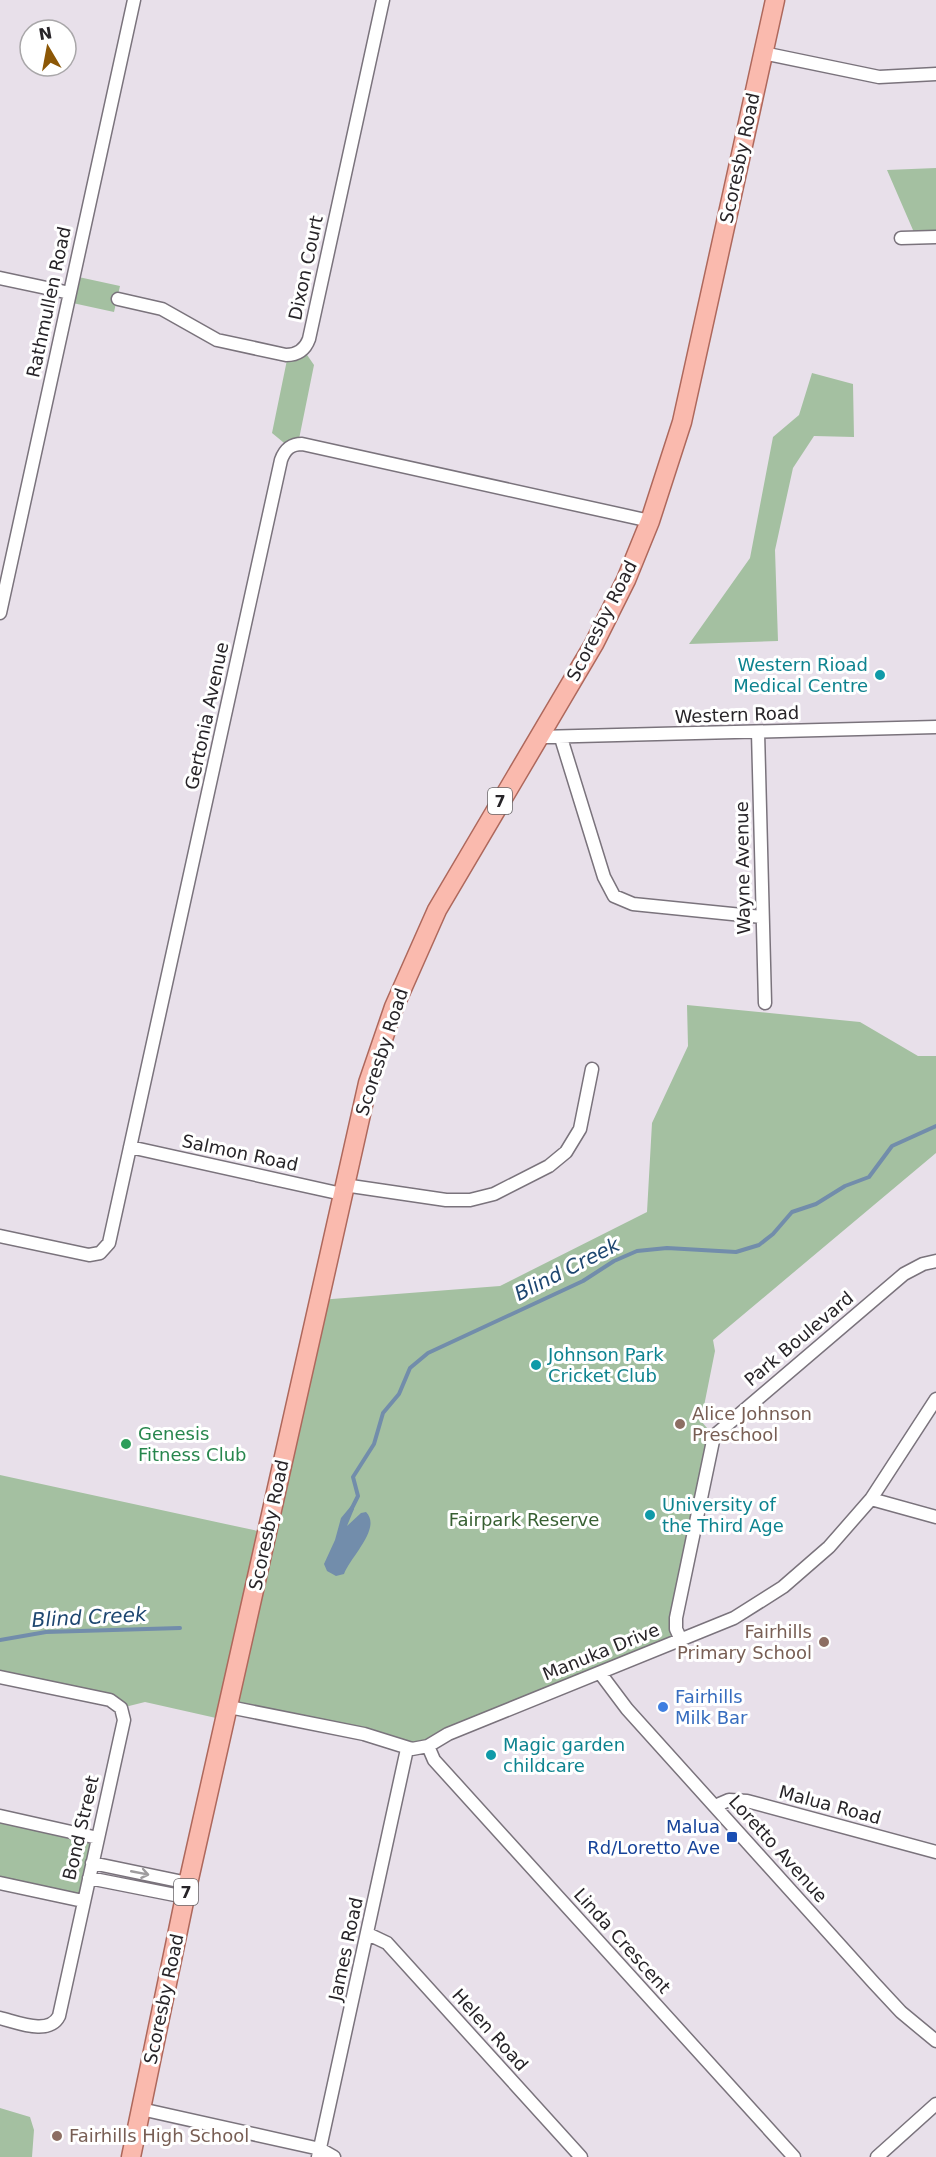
<svg xmlns="http://www.w3.org/2000/svg" width="936" height="2157" viewBox="0 0 936 2157" font-family="'DejaVu Sans',sans-serif">
	<style>
		.green { fill: #a4c0a1 }
		.water { fill: #728dab }
		.lines { fill: none; stroke-linecap: round; stroke-linejoin: round }
		.stream { stroke: #728dab; stroke-width: 4 }
		.minor-casing { stroke: #7a737c; stroke-width: 15 }
		.primary-casing { stroke: #ae685c; stroke-width: 21 }
		.minor { stroke: #fff; stroke-width: 12 }
		.primary { stroke: #fabaae; stroke-width: 18 }
		.oneway { stroke: #9e9c9e }
		.culture-dot { fill: #0f9aa8; stroke: #fff; stroke-width: 2 }
		.education-dot { fill: #8d6e63; stroke: #fff; stroke-width: 2 }
		.leisure-dot { fill: #2e9e5b; stroke: #fff; stroke-width: 2 }
		.shop-dot { fill: #3f7fe0; stroke: #fff; stroke-width: 2 }
		.transit-dot { fill: #1a4fb4; stroke: #fff; stroke-width: 2 }
		.labels { text-anchor: middle; stroke-width: 6; stroke-linejoin: round; paint-order: stroke }
		.shield { fill: #fff; stroke: #686668; stroke-width: 1.5 }
		.shield-label { font-size: 16px; font-weight: bold; fill: #272428 }
		.street-label { font-size: 18px; fill: #272428; stroke: #fff }
		.culture-label { font-size: 18px; fill: #0d838f; stroke: #fff; text-anchor: start }
		.education-label { font-size: 18px; fill: #785e54; stroke: #fff; text-anchor: start }
		.leisure-label { font-size: 18px; fill: #27864d; stroke: #fff; text-anchor: start }
		.park-label { font-size: 18px; fill: #375f32; stroke: #fff }
		.shop-label { font-size: 18px; fill: #366cbe; stroke: #fff; text-anchor: start }
		.transit-label { font-size: 18px; fill: #164399; stroke: #fff; text-anchor: end }
		.water-label { font-size: 20px; font-style: italic; fill: #1d4670; stroke: #fff }
	</style>
	<rect width="100%" height="100%" fill="#e8e0ea"/>
	<!-- green -->
	<path class="green" d="M 936,168 L 936,237 L 916,237 L 887,170 Z
		M 74,276 L 120,286 L 114,312 L 68,302 Z
		M 303,349 L 314,365 L 298,444 L 289,447 L 272,433 L 288,355 Z
		M 812,373 L 853,384 L 854,437 L 814,436 L 793,468 L 775,550 L 778,641 L 689,644 L 750,558 L 773,437 L 799,415 Z
		M 687,1005 L 860,1022 L 918,1056 L 936,1056 L 936,1153 L 713,1340 L 715,1351 L 701,1421 L 714,1436 L 676,1618 L 681,1640 L 428,1746 L 229,1707 L 225,1720 L 145,1702 L 121,1708 L 0,1677 L 0,1475 L 267,1533 L 319,1300 L 500,1286 L 647,1212 L 652,1123 L 688,1046 Z
		M 0,1816 L 98,1838 L 83,1901 L 0,1883 Z
		M 0,2108 L 30,2117 L 34,2130 L 32,2157 L 0,2157 Z"/>
	<!-- water -->
	<path class="water" d="M 351,1506 L 354,1509 L 347,1526 L 361,1513 L 366,1512 C 382,1528 351,1556 344,1574 L 336,1576 L 327,1571 L 324,1564 L 335,1540 L 341,1518 Z"/>
	<g class="lines">
		<!-- stream -->
		<path class="stream" d="M 351,1510 L 358,1496 L 353,1477 L 374,1444 L 383,1413 L 399,1394 L 410,1368 L 428,1353 L 583,1281 L 614,1261 L 637,1251 L 667,1248 L 736,1252 L 759,1245 L 773,1234 L 792,1212 L 816,1204 L 845,1186 L 869,1177 L 892,1146 L 936,1126
			M 0,1640 L 46,1632 L 180,1628"/>
		<defs>
			<path id="minor" d="M 763,53 L 879,77 L 936,74
				M 901,238 L 936,237
				M 0,278 L 70,293
				M 118,299 L 162,309 L 217,340 L 286,355 C 297,355 305,350 309,339 L 383,0
				M 0,613 L 134,0
				M 758,732 L 765,1003
				M 539,737 L 936,727
				M 561,738 L 604,877 L 614,896 L 633,904 L 762,917
				M 130,1147 L 342,1194
				M 344,1185 L 446,1200 L 470,1200 L 494,1194 L 549,1166 L 566,1152 L 580,1129 L 592,1069
				M 0,1236 L 89,1255 L 100,1253 L 109,1243 L 281,460 C 285,449 291,444 302,444 L 650,521
				M 871,1499 L 936,1517
				M 681,1640 L 676,1629 L 676,1618 L 714,1436 L 904,1274 L 923,1264 L 936,1261
				M 600,1673 L 627,1709 L 874,1983 L 901,2012 L 936,2041
				M 0,1677 L 110,1700 L 121,1708 L 124,1720 L 59,2016 C 49,2036 17,2022 0,2018
				M 229,1707 L 364,1734 L 412,1749 L 428,1746 L 448,1734 L 734,1618 L 783,1587 L 829,1547 L 871,1499 L 936,1399
				M 428,1746 L 434,1760 L 794,2157
				M 715,1806 L 729,1800 L 747,1801 L 936,1852
				M 0,1816 L 98,1838
				M 92,1863 L 188,1883
				M 89,1878 L 185,1897
				M 0,1883 L 83,1901
				M 368,1934 L 387,1943 L 581,2157
				M 141,2109 L 320,2149 L 334,2157
				M 318,2157 L 407,1749
				M 877,2157 L 936,2104"/>
			<path id="primary" d="M 131,2157 L 185,1897 L 368,1083 L 394,1007 L 437,910 L 594,644 L 626,580 L 650,521 L 682,422 L 775,0"/>
		</defs>
		<!-- minor casing -->
		<use href="#minor" class="minor-casing"/>
		<!-- primary casing -->
		<use href="#primary" class="primary-casing"/>
		<!-- minor -->
		<use href="#minor" class="minor"/>
		<!-- primary -->
		<use href="#primary" class="primary"/>
	</g>
	<!-- one-way arrows -->
	<defs><path id="oneway-shaft" d="M-6 0H5M1.5-3L5.5 0L1.5 3" fill="none" stroke-width="1.6" stroke-linecap="round" stroke-linejoin="round" transform="scale(1.5)"/></defs>
	<use class="oneway" href="#oneway-shaft" transform="translate(140 1873) rotate(11)"/>
	<!-- markers -->
	<g class="culture-dot">
		<circle cx="880" cy="675" r="6"/>
		<circle cx="536" cy="1365" r="6"/>
		<circle cx="650" cy="1515" r="6"/>
		<circle cx="491" cy="1755" r="6"/>
	</g>
	<g class="education-dot">
		<circle cx="680" cy="1424" r="6"/>
		<circle cx="824" cy="1642" r="6"/>
		<circle cx="57" cy="2136" r="6"/>
	</g>
	<circle class="leisure-dot" cx="126" cy="1444" r="6"/>
	<circle class="shop-dot" cx="663" cy="1707" r="6"/>
	<rect class="transit-dot" x="726" y="1831" width="12" height="12" rx="3"/>
	<g class="labels">
		<!-- shield labels -->
		<g class="shield">
			<rect x="488" y="788" width="24" height="26" rx="4.5"/>
			<rect x="174" y="1879" width="24" height="26" rx="4.5"/>
		</g>
		<g class="shield-label">
			<text x="500" y="807">7</text>
			<text x="186" y="1898">7</text>
		</g>
		<!-- street labels -->
		<g class="street-label">
			<text transform="translate(740 158) rotate(-78)" y="6">Scoresby Road</text>
			<text transform="translate(306 268) rotate(-78)" y="6">Dixon Court</text>
			<text transform="translate(49 302) rotate(-78)" y="6">Rathmullen Road</text>
			<text transform="translate(602 621) rotate(-63)" y="6">Scoresby Road</text>
			<text transform="translate(737 715) rotate(-2)" y="6">Western Road</text>
			<text transform="translate(207 716) rotate(-78)" y="6">Gertonia Avenue</text>
			<text transform="translate(743 868) rotate(-91)" y="6">Wayne Avenue</text>
			<text transform="translate(382 1052) rotate(-72)" y="6">Scoresby Road</text>
			<text transform="translate(240 1153) rotate(12)" y="6">Salmon Road</text>
			<text transform="translate(799 1339) rotate(-40)" y="6">Park Boulevard</text>
			<text transform="translate(269 1525) rotate(-78)" y="6">Scoresby Road</text>
			<text transform="translate(601 1652) rotate(-22)" y="6">Manuka Drive</text>
			<text transform="translate(830 1805) rotate(15)" y="6">Malua Road</text>
			<text transform="translate(81 1828) rotate(-77)" y="6">Bond Street</text>
			<text transform="translate(778 1849) rotate(48)" y="6">Loretto Avenue</text>
			<text transform="translate(622 1941) rotate(48)" y="6">Linda Crescent</text>
			<text transform="translate(346 1949) rotate(-78)" y="6">James Road</text>
			<text transform="translate(164 1999) rotate(-78)" y="6">Scoresby Road</text>
			<text transform="translate(490 2030) rotate(48)" y="6">Helen Road</text>
		</g>
		<!-- culture labels -->
		<g class="culture-label">
			<text x="868" y="671" text-anchor="end">Western Rioad<tspan x="868" dy="21">Medical Centre</tspan></text>
			<text x="548" y="1361">Johnson Park<tspan x="548" dy="21">Cricket Club</tspan></text>
			<text x="662" y="1511">University of<tspan x="662" dy="21">the Third Age</tspan></text>
			<text x="503" y="1751">Magic garden<tspan x="503" dy="21">childcare</tspan></text>
		</g>
		<!-- education labels -->
		<g class="education-label">
			<text x="692" y="1420">Alice Johnson<tspan x="692" dy="21">Preschool</tspan></text>
			<text x="812" y="1638" text-anchor="end">Fairhills<tspan x="812" dy="21">Primary School</tspan></text>
			<text x="69" y="2142">Fairhills High School</text>
		</g>
		<!-- leisure labels -->
		<g class="leisure-label">
			<text x="138" y="1440">Genesis<tspan x="138" dy="21">Fitness Club</tspan></text>
		</g>
		<!-- park labels -->
		<g class="park-label">
			<text x="524" y="1526">Fairpark Reserve</text>
		</g>
		<!-- shop labels -->
		<g class="shop-label">
			<text x="675" y="1703">Fairhills<tspan x="675" dy="21">Milk Bar</tspan></text>
		</g>
		<!-- transit labels -->
		<g class="transit-label">
			<text x="720" y="1833">Malua<tspan x="720" dy="21">Rd/Loretto Ave</tspan></text>
		</g>
		<!-- water labels -->
		<g class="water-label">
			<text transform="translate(567 1269) rotate(-27)" y="7">Blind Creek</text>
			<text transform="translate(89 1617) rotate(-3)" y="7">Blind Creek</text>
		</g>
	</g>
	<!-- north arrow -->
	<g transform="translate(48 48) rotate(350)"><circle r="28" fill="#ffffff" stroke="#a9a7a9" stroke-width="1.5"/>
	<path d="M0-4.5L10 22L0 15L-10 22Z" fill="#8c5706"/>
	<text y="-9" font-size="16" font-weight="bold" text-anchor="middle" fill="#272428">N</text>
	</g>
</svg>
